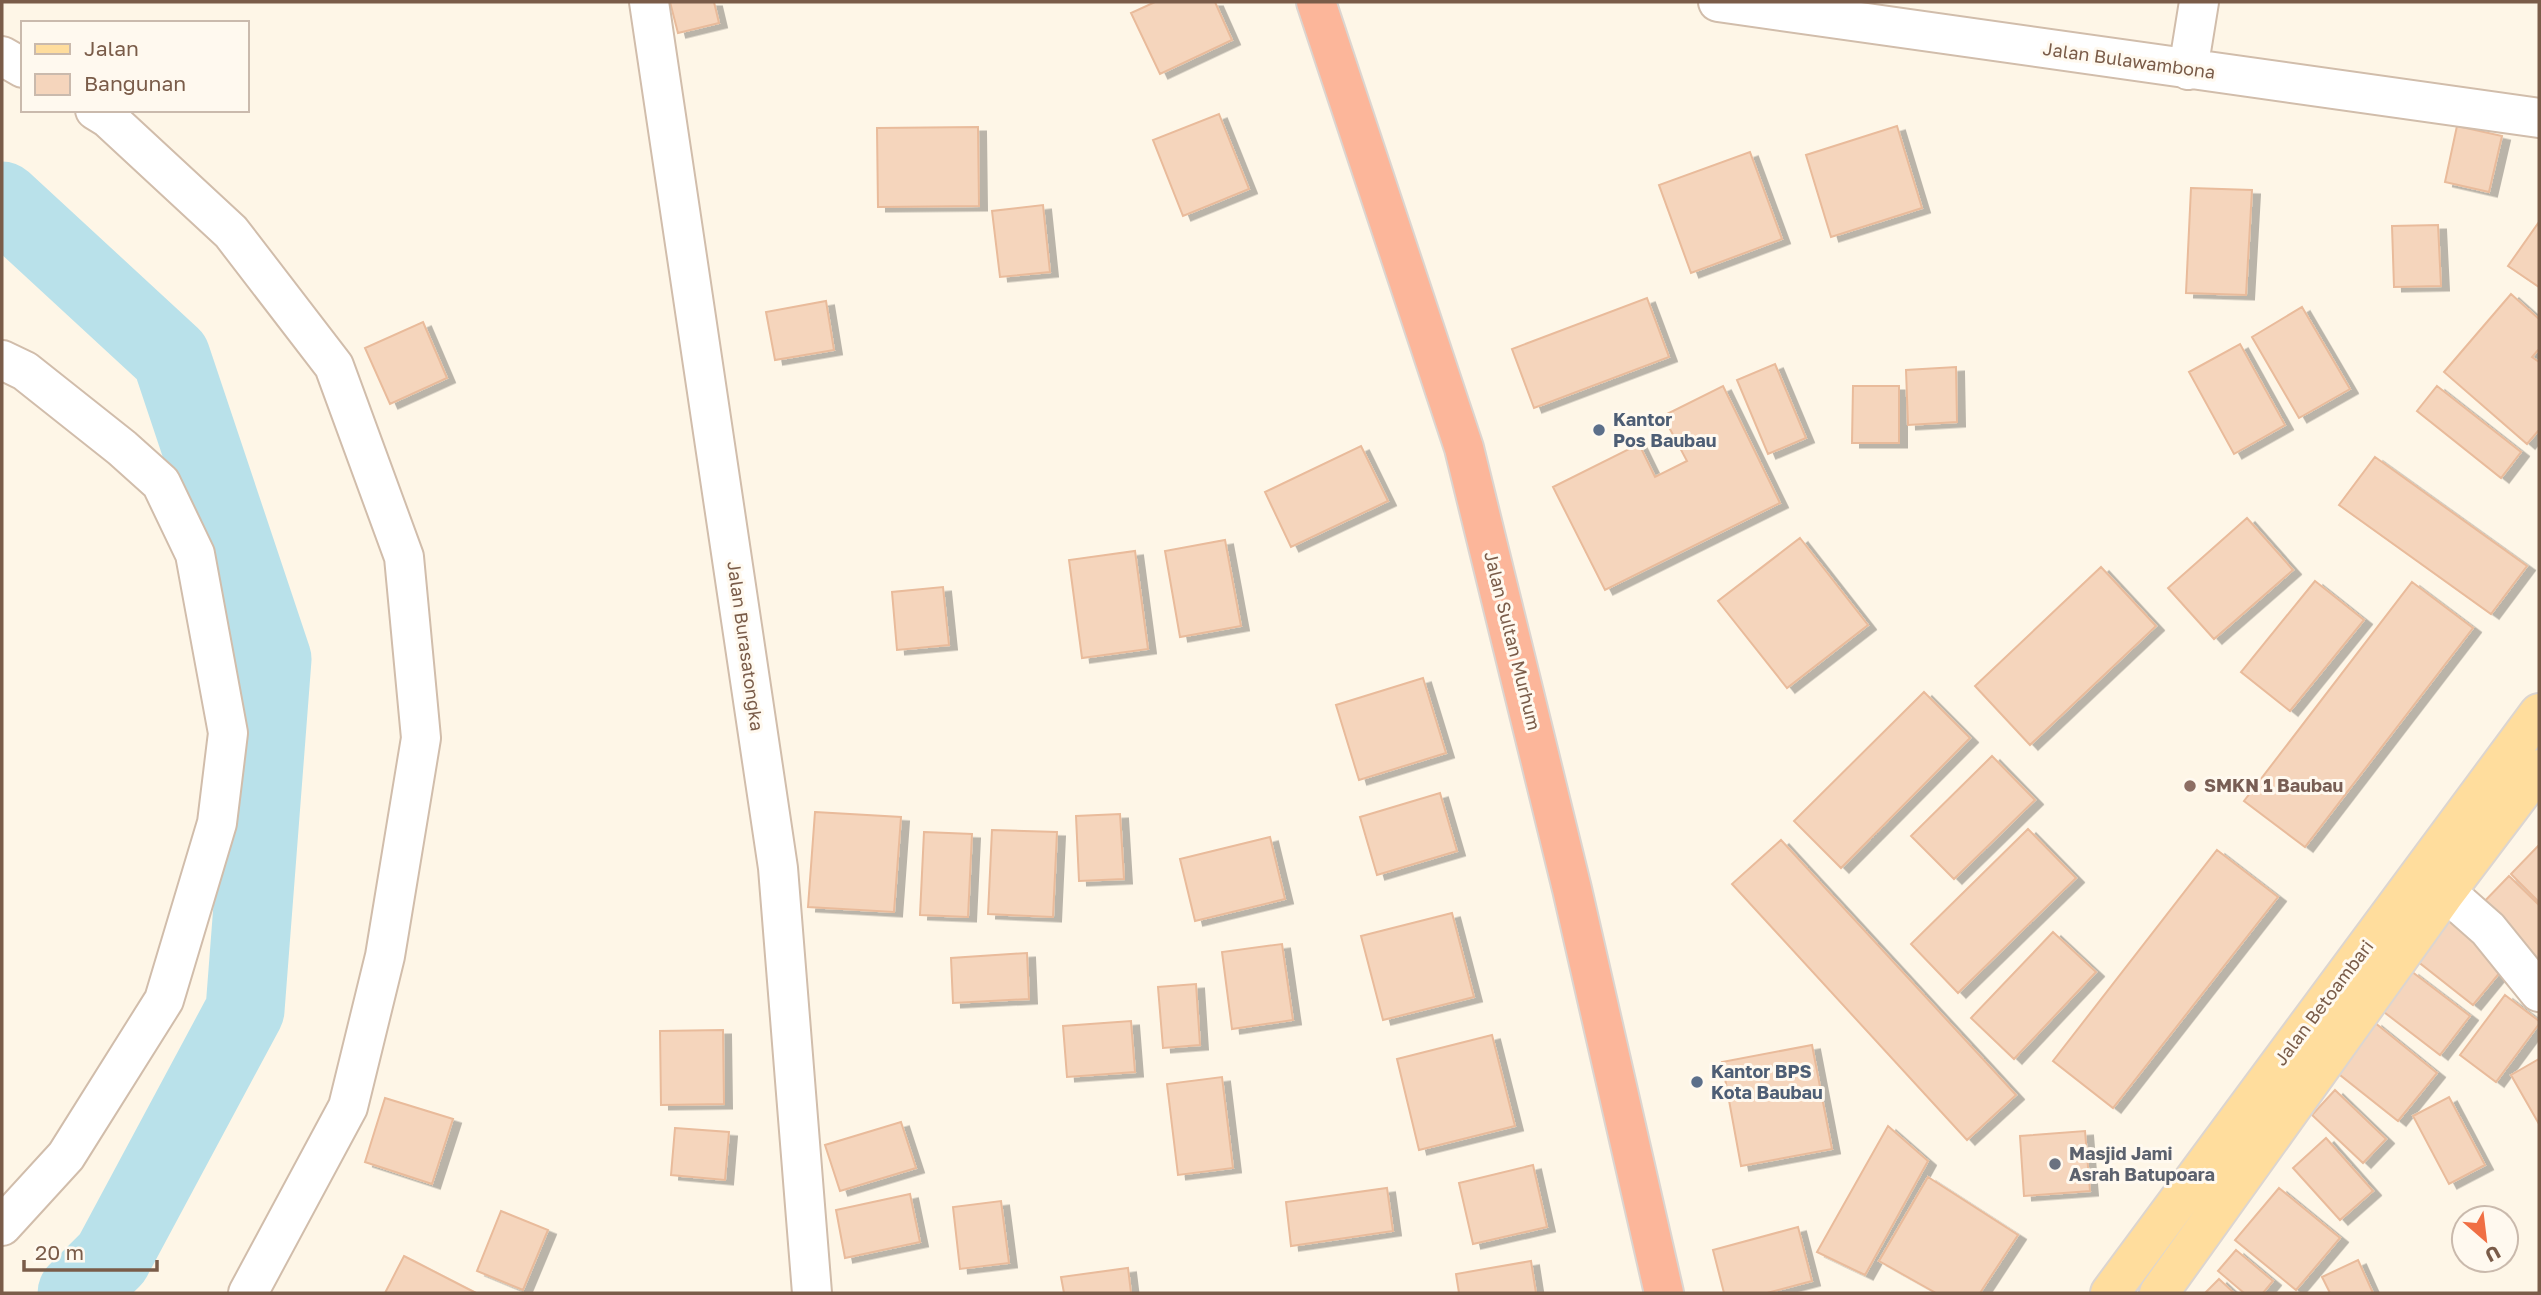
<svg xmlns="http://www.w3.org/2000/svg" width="2541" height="1295" viewBox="0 0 2541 1295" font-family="'Golos Text',sans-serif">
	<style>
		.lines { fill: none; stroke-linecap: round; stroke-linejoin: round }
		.river { stroke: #b9e1ea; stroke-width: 79 }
		.building { fill: #f5d5bc; stroke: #e9bb9b; stroke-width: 2; filter: url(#shadow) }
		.minor-casing { stroke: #d1bdab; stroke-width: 42 }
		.major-casing { stroke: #dcd5d0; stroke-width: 42 }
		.highway-casing { stroke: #dcd5d0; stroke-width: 42 }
		.minor { stroke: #fff; stroke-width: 38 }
		.major { stroke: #ffdd9d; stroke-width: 38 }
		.highway { stroke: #fcb69a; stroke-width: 38 }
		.service-dot { fill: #5c6f8a; stroke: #fff9ef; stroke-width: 2.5 }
		.education-dot { fill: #8d6e63; stroke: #fff9ef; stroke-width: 2.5 }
		.worship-dot { fill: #6b7280; stroke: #fff9ef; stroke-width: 2.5 }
		.labels { text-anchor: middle; stroke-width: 6; stroke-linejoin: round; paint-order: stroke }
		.street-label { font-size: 18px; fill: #7a5c49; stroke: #fff9ef }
		.service-label { font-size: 18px; font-weight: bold; fill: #4e5e75; stroke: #fff9ef; text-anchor: start }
		.education-label { font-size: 18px; font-weight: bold; fill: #785e54; stroke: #fff9ef; text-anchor: start }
		.worship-label { font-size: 18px; font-weight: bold; fill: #5b616d; stroke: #fff9ef; text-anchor: start }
	</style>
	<defs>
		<filter id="shadow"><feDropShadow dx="8" dy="4.5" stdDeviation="0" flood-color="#0004"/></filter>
	</defs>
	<rect width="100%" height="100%" fill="#fef6e7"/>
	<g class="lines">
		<!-- river -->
		<path class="river" d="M 2,201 L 171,357 L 272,659 L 245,1010 L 112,1258 L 77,1293"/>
	</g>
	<!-- building -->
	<path class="building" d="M 670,2 L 714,2 L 719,23 L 678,33 Z
		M 1155,2 L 1215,2 L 1232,40 L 1160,74 L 1131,13 Z
		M 1219,114 L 1249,189 L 1183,216 L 1153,140 Z
		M 1897,126 L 1922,208 L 1831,237 L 1806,155 Z
		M 2457,126 L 2502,136 L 2489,192 L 2445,182 Z
		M 978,127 L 979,206 L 878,207 L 877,128 Z
		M 1750,152 L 1782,239 L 1691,273 L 1659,185 Z
		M 2191,188 L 2252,190 L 2246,295 L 2186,293 Z
		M 1043,205 L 1050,272 L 1000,277 L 992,211 Z
		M 2539,222 L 2539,287 L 2508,266 Z
		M 2438,225 L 2441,286 L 2394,287 L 2392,226 Z
		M 2511,294 L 2539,319 L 2539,349 L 2532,357 L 2539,362 L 2539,430 L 2527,444 L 2444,372 Z
		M 1647,298 L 1669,357 L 1534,408 L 1512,349 Z
		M 826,301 L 834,350 L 775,360 L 766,312 Z
		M 2302,307 L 2350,389 L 2299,418 L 2252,337 Z
		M 423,322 L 447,378 L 390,404 L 365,348 Z
		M 2240,344 L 2285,425 L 2234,454 L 2189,372 Z
		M 1775,364 L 1806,438 L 1768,454 L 1737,380 Z
		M 1956,367 L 1957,422 L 1908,425 L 1906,370 Z
		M 1723,386 L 1780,503 L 1605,590 L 1553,487 L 1639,444 L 1655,477 L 1687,461 L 1663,416 Z
		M 1853,386 L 1899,386 L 1899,443 L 1852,443 Z
		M 2437,386 L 2521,452 L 2501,478 L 2417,411 Z
		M 1361,446 L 1388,501 L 1291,547 L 1265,492 Z
		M 2375,457 L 2527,566 L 2491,614 L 2339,505 Z
		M 2247,518 L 2293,570 L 2214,639 L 2168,588 Z
		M 1800,538 L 1868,625 L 1787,688 L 1718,601 Z
		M 1225,540 L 1241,626 L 1180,637 L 1165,551 Z
		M 1135,551 L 1148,649 L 1082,658 L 1069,560 Z
		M 2101,567 L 2156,626 L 2030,745 L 1975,686 Z
		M 2315,581 L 2364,620 L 2290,711 L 2241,672 Z
		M 2412,582 L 2473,628 L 2305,847 L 2244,801 Z
		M 943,587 L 949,645 L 897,650 L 892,592 Z
		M 1423,678 L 1446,753 L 1359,780 L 1336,705 Z
		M 1924,692 L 1970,738 L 1841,868 L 1794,821 Z
		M 1992,756 L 2035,800 L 1954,879 L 1911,836 Z
		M 1440,793 L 1457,851 L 1377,875 L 1360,817 Z
		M 815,812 L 901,817 L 894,912 L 808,907 Z
		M 1120,814 L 1124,879 L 1079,881 L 1076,816 Z
		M 2028,829 L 2076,878 L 1958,993 L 1911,944 Z
		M 992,830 L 1057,832 L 1053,917 L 988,914 Z
		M 924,832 L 972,834 L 968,917 L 920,915 Z
		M 1270,837 L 1285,899 L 1195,921 L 1180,859 Z
		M 1781,840 L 2016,1095 L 1967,1140 L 1732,884 Z
		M 2539,845 L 2539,902 L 2511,874 Z
		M 2217,850 L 2278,897 L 2113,1108 L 2053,1061 Z
		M 2509,876 L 2539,905 L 2539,967 L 2478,908 Z
		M 1452,913 L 1474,997 L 1383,1020 L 1361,936 Z
		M 2440,913 L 2506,965 L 2473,1005 L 2407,953 Z
		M 2053,932 L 2096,972 L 2014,1059 L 1971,1018 Z
		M 1282,944 L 1293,1020 L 1232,1029 L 1222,952 Z
		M 1027,953 L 1029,999 L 953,1003 L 951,958 Z
		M 2411,971 L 2470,1016 L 2440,1055 L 2380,1009 Z
		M 1196,984 L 1200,1045 L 1163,1048 L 1158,987 Z
		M 2505,995 L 2539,1021 L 2539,1024 L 2496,1082 L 2460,1055 Z
		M 1131,1021 L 1135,1072 L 1067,1077 L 1063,1026 Z
		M 2374,1022 L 2437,1073 L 2398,1121 L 2335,1071 Z
		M 723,1030 L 724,1104 L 661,1105 L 660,1031 Z
		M 1492,1035 L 1515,1126 L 1419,1150 L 1397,1059 Z
		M 1812,1045 L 1832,1149 L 1741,1166 L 1722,1062 Z
		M 2539,1059 L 2539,1124 L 2511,1075 Z
		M 1222,1077 L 1233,1168 L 1178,1175 L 1167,1084 Z
		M 2335,1090 L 2386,1139 L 2363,1163 L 2312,1115 Z
		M 2449,1097 L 2485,1165 L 2449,1184 L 2413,1116 Z
		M 385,1098 L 453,1119 L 432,1184 L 365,1162 Z
		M 901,1122 L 916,1168 L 840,1191 L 825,1145 Z
		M 1888,1126 L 1928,1161 L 1865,1275 L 1817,1252 Z
		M 675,1128 L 729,1132 L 725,1180 L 671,1175 Z
		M 2085,1131 L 2090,1191 L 2024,1196 L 2020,1136 Z
		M 2326,1138 L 2373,1191 L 2340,1220 L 2293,1168 Z
		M 1533,1165 L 1547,1227 L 1473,1244 L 1459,1183 Z
		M 1928,1177 L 2018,1235 L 1980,1293 L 1936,1293 L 1879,1261 Z
		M 1387,1188 L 1393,1231 L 1291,1246 L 1286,1202 Z
		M 2279,1188 L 2340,1238 L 2296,1290 L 2235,1240 Z
		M 910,1194 L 920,1242 L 845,1258 L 836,1210 Z
		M 1001,1201 L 1009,1263 L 960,1269 L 953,1207 Z
		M 501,1211 L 548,1230 L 523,1290 L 477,1271 Z
		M 1798,1227 L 1812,1281 L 1767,1293 L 1724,1293 L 1713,1250 Z
		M 2236,1250 L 2273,1281 L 2263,1293 L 2244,1293 L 2218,1271 Z
		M 404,1256 L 476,1293 L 385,1293 Z
		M 2358,1260 L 2373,1293 L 2330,1293 L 2322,1277 Z
		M 1531,1261 L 1536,1293 L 1459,1293 L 1456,1274 Z
		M 1128,1268 L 1131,1293 L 1064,1293 L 1061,1277 Z
		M 2219,1279 L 2234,1293 L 2205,1293 Z"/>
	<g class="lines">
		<defs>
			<path id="minor" d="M 649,2 L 778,868 L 812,1293
				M 1718,2 L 2539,118
				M 2,56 L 23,68
				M 2188,70 L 2199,2
				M 95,110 L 108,118 L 231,232 L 334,366 L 404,557 L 421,738 L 385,956 L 348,1107 L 248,1293
				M 2,360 L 25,371 L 122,448 L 161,483 L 195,554 L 228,733 L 217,823 L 164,1000 L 66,1156 L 2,1226
				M 2446,892 L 2488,929 L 2539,992"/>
			<path id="major" d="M 2110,1293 L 2539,713
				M 2159,1293 L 2446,892 L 2539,769"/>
			<path id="highway" d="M 1316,2 L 1464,448 L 1572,889 L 1664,1293"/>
		</defs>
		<!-- minor casing -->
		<use href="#minor" class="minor-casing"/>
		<!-- major casing -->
		<use href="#major" class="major-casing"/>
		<!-- highway casing -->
		<use href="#highway" class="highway-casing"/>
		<!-- minor -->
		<use href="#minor" class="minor"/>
		<!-- major -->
		<use href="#major" class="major"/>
		<!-- highway -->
		<use href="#highway" class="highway"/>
	</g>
	<!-- markers -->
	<g class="service-dot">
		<circle cx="1599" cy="430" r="7"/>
		<circle cx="1697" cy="1082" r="7"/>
	</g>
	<circle class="education-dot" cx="2190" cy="786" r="7"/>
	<circle class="worship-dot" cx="2055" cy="1164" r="7"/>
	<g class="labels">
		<!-- street labels -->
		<g class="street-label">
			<text transform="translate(2129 61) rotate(8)" y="6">Jalan Bulawambona</text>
			<text transform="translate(1512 641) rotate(76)" y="6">Jalan Sultan Murhum</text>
			<text transform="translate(745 646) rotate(82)" y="6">Jalan Burasatongka</text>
			<text transform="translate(2324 1003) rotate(-53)" y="6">Jalan Betoambari</text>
		</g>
		<!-- service labels -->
		<g class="service-label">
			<text x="1613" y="426">Kantor<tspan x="1613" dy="21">Pos Baubau</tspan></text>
			<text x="1711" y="1078">Kantor BPS<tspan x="1711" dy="21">Kota Baubau</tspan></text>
		</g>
		<!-- education labels -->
		<g class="education-label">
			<text x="2204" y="792">SMKN 1 Baubau</text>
		</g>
		<!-- worship labels -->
		<g class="worship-label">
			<text x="2069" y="1160">Masjid Jami<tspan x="2069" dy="21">Asrah Batupoara</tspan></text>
		</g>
	</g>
	<!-- border -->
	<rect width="2541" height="1295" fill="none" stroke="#7a5c49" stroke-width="7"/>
	<!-- legend -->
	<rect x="21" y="21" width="228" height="91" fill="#fff9ef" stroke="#cabaad" stroke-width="2"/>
	<rect x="35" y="44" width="35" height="10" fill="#ffdd9d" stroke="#cabaad" stroke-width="2"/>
	<text x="84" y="56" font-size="21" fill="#7a5c49">Jalan</text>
	<rect x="35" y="74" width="35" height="21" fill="#f5d5bc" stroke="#cabaad" stroke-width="2"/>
	<text x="84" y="91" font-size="21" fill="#7a5c49">Bangunan</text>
	<!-- north arrow -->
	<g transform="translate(2485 1239) rotate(152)"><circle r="33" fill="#fff9ef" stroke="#cabaad" stroke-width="2"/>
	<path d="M0-5L12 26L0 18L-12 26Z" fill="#f06f44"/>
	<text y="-10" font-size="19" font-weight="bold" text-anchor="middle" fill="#7a5c49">U</text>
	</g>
	<!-- scale -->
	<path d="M24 1260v10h133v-10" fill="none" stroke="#7a5c49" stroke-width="3.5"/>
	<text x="35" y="1260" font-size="21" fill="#7a5c49" stroke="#fff9ef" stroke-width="5" paint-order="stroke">20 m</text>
</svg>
